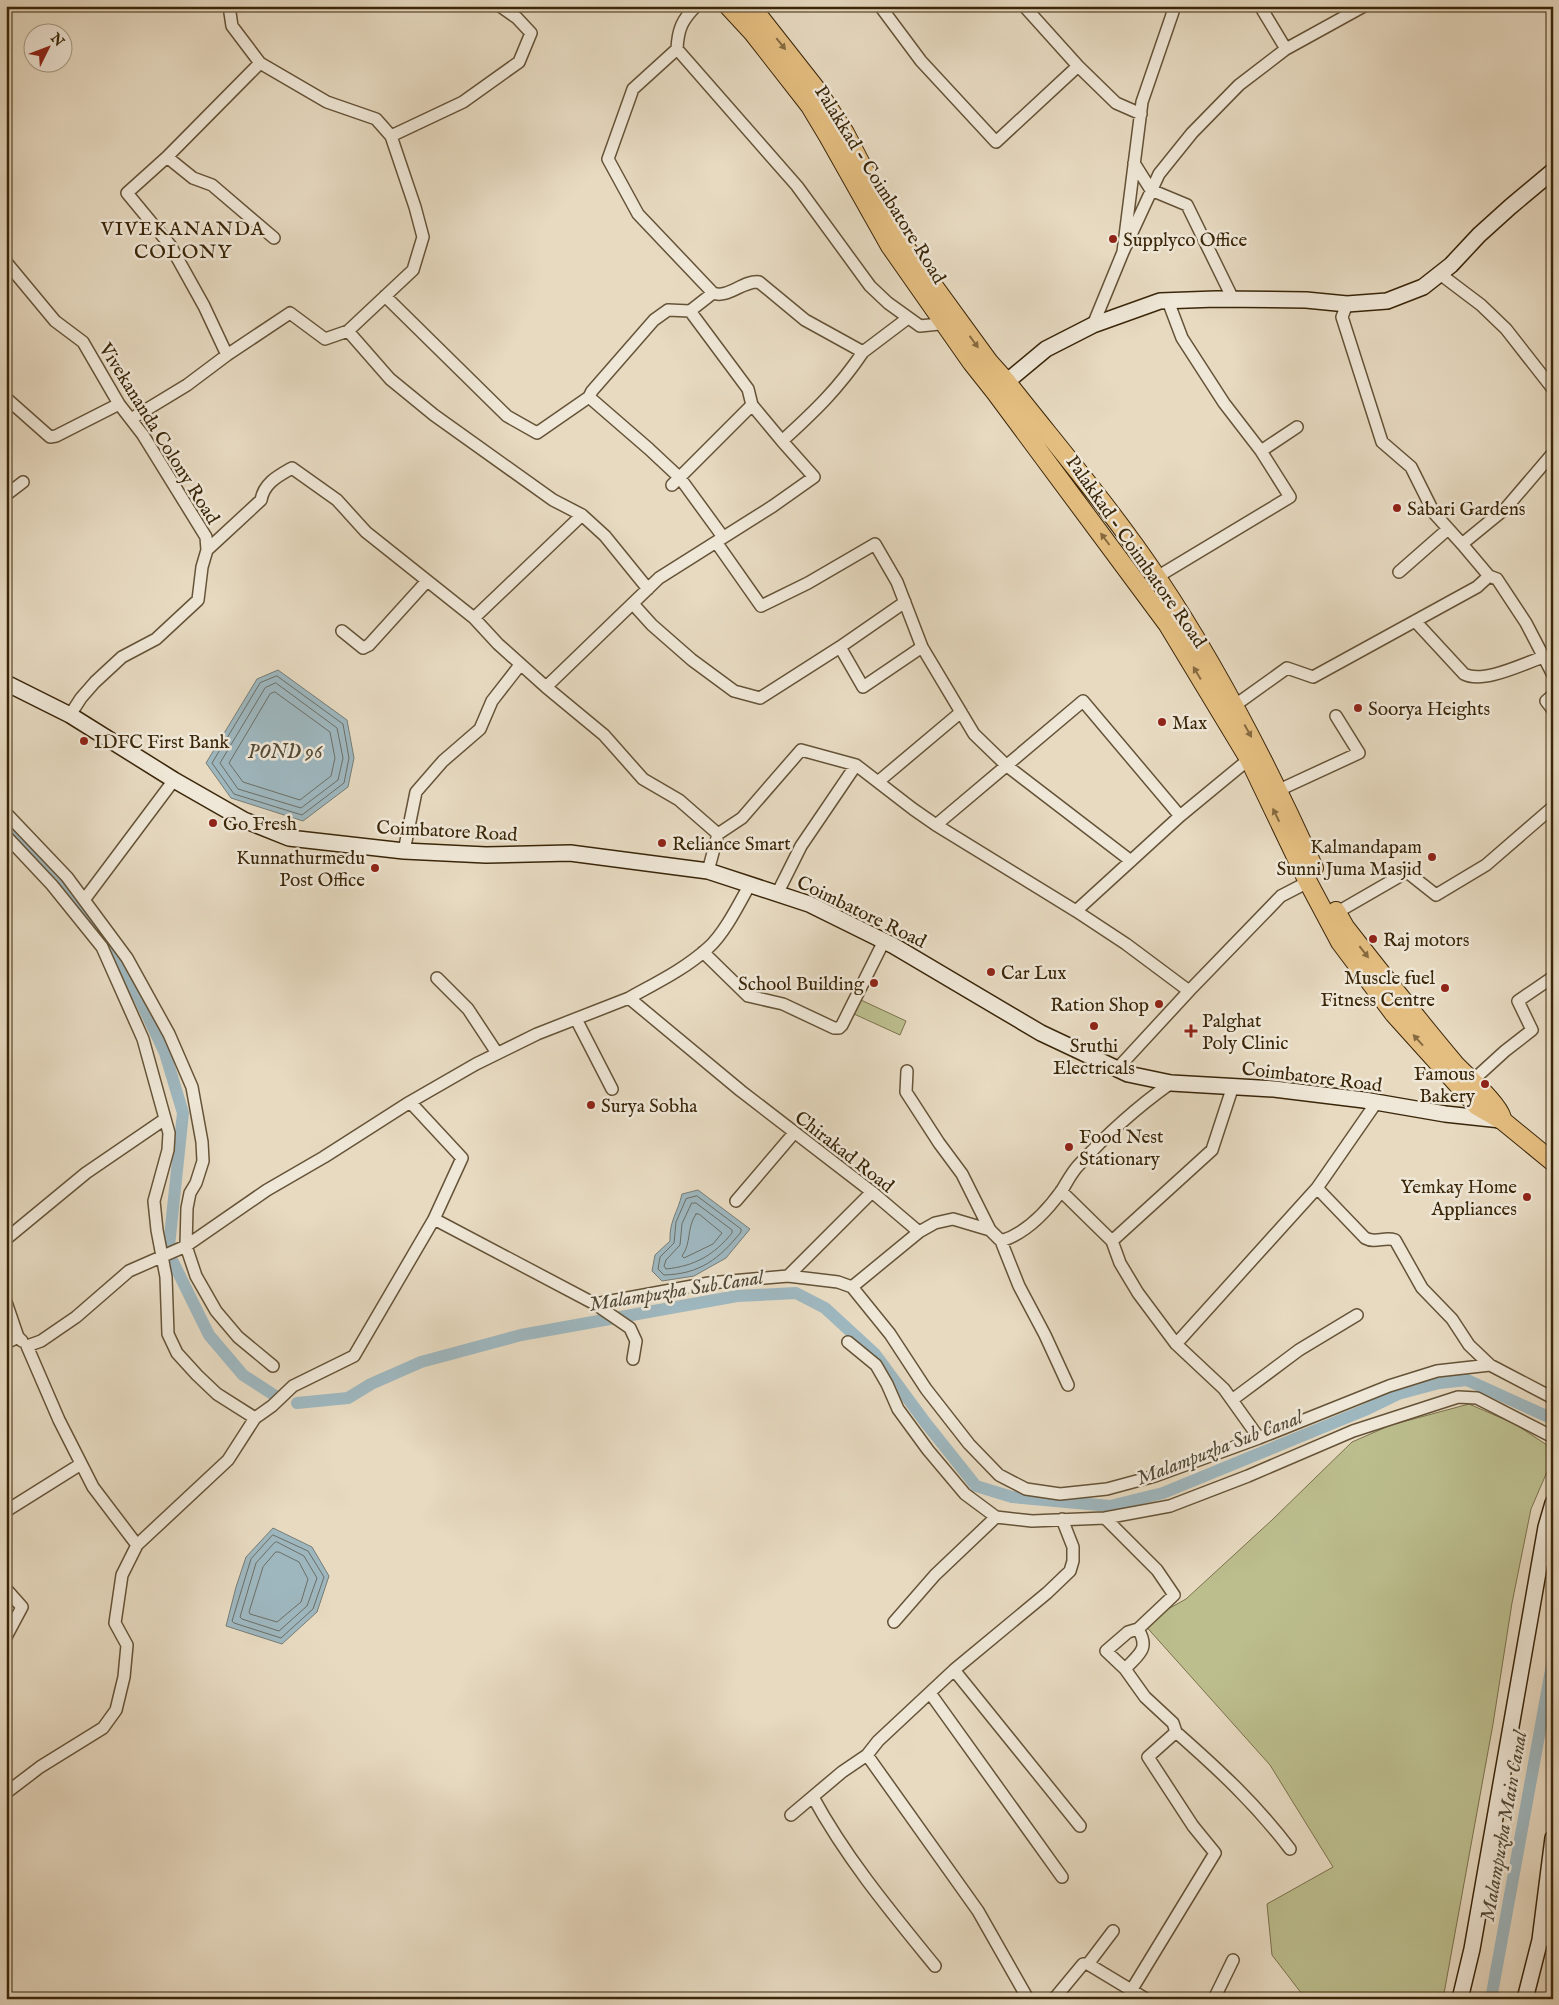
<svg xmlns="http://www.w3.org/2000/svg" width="1559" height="2005" viewBox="0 0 1559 2005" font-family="'IM FELL English',serif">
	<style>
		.green { fill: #bcbe8e; stroke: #7b724c }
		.water { fill: #9eb7bf; stroke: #767d76 }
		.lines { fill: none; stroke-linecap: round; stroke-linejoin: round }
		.shore { stroke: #6c6e64; stroke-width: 1 }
		.canal { stroke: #9eb7bf; stroke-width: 12 }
		.street-casing { stroke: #655337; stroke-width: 14 }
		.secondary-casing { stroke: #3a2609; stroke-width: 18 }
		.primary-casing { stroke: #3a2609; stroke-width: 20 }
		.street { stroke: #efe7d7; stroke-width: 11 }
		.secondary { stroke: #efe7d7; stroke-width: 15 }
		.primary { stroke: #e4bd80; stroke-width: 18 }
		.oneway { fill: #866a3f }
		.poi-dot { fill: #8f2418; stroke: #efe7d7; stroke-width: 2 }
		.labels { text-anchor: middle; stroke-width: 5; stroke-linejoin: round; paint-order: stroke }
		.street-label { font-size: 19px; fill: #3a2609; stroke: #efe7d7 }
		.poi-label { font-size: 19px; fill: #3a2609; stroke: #efe7d7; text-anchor: start }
		.neighbourhood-label { font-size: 20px; letter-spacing: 1px; fill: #3a2609; stroke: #efe7d7 }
		.water-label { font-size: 20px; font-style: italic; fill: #534a36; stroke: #efe7d7 }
	</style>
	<rect width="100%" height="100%" fill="#e7dac1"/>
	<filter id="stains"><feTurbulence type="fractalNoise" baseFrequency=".004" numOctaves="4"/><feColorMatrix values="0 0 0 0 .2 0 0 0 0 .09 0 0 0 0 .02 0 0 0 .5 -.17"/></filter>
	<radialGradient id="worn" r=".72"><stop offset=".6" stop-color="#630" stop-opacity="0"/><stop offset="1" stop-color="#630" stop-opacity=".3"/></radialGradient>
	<!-- green -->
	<path class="green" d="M 861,1000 L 906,1021 L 900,1035 L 854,1014 Z
		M 1469,1404 L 1515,1424 L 1553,1449 L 1553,1458 L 1531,1509 L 1512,1603 L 1493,1724 L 1443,1999 L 1308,1999 L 1302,1994 L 1272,1955 L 1267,1904 L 1333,1867 L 1270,1765 L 1143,1623 L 1186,1599 L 1272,1520 L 1352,1442 L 1391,1425 Z"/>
	<!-- water -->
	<path class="water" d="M 278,670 L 347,720 L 354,758 L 348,787 L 303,821 L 231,798 L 206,763 L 257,679 Z
		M 698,1190 L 750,1229 L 726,1258 L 694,1276 L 662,1281 L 652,1271 L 655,1255 L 670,1241 C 669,1221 678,1212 682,1194 Z
		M 273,1528 L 312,1547 L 329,1576 L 317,1612 L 282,1644 L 226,1626 L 236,1587 L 246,1557 Z"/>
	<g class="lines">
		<!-- shore -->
		<path class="shore" d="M 277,676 L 343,724 L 349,758 L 344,783 L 302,815 L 234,794 L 212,763 L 260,683 Z
			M 276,683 L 337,728 L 343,758 L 338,780 L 301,808 L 238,789 L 220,763 L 265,688 Z
			M 275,692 L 330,732 L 335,758 L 331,776 L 300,800 L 243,782 L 229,763 L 270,694 Z
			M 697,1196 L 741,1229 L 741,1232 C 719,1259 700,1274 664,1275 L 658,1269 L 660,1257 L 674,1243 L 676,1222 L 686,1199 Z
			M 692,1203 L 696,1203 L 732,1230 L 732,1233 C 714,1255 695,1266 666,1269 L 664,1266 L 666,1260 L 680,1245 L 682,1224 Z
			M 696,1214 L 699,1214 L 722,1233 L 713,1244 L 684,1258 L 682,1256 C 692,1242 686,1229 696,1214 Z
			M 273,1535 L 308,1551 L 324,1577 L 313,1609 L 281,1638 L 234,1623 L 232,1621 L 251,1559 Z
			M 277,1542 L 304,1556 L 317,1578 L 307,1606 L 279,1631 L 242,1619 L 240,1617 L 256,1563 L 274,1543 Z
			M 276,1552 L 279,1552 L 299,1562 L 308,1579 L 301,1602 L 277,1622 L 250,1614 L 249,1612 L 263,1567 Z"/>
		<!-- canal -->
		<path class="canal" d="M 6,830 L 34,857 L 102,937 L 140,1000 L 165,1053 L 183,1113 L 169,1246
			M 173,1262 L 209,1335 L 243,1375 L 274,1395
			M 297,1403 L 348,1398 L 371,1384 L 421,1362 L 521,1335 L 737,1296 L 796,1293 L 825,1308 L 875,1354 L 925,1422 L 976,1486 L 1012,1497 L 1110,1506 L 1163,1493 L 1365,1410 L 1398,1394 L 1439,1383 L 1467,1380 L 1553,1419
			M 1491,1999 L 1553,1659"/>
		<defs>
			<path id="street" d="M 696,6 C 682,20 678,29 677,49 L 797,186 L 870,286 L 888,303 L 920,326 L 949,323
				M 880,6 L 921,61 L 996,142 L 1078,66
				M 1024,6 L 1078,66 L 1116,103 L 1141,114
				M 1260,6 L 1286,49
				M 677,49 L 633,89 L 608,159 L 638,214 L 713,293 C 728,299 743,280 759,282 L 805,320 L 863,352 L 908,318
				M 260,63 L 327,102 L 376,119 L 391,136 L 415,207 L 423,237 L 413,270 L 348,331
				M 391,136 L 463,102 L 519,62 L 531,33 L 517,18 L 500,6
				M 167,157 L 193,178 L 212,185 L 274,238
				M 1134,163 L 1151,190 L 1187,205 L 1233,299
				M 1123,252 L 1159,174 L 1192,133 L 1239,85 L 1286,49 L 1364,6
				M 6,262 L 55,321 L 83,342 L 119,404 L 143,435 L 206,537 L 207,550 L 202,567 L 198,600 L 156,639 L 122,657 L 95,682 L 81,698 L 70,715
				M 1440,274 L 1481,305 L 1506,329 L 1553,389
				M 385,296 L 507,416 L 537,433 L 589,397 L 592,391 L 654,320 L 668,310 L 690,311 L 713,293
				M 1168,301 L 1182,338 L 1224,403 L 1261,451
				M 1347,304 L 1342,317 L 1382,442 L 1411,467 L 1434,513 L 1462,544 L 1506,508 L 1553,453
				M 690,311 L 748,389 L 752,405
				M 1093,325 L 1123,252 L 1142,102 L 1175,6
				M 227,355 L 204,306 L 170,245 L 127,193 L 167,157 L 260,63 L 232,26 L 229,6
				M 589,397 L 649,449 L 680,478 L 723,537
				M 6,398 L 50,437 L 56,436 L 119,404
				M 131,419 L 187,385 L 227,355 L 290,313 L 325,339 L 348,331 L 390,379 L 434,415 L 553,500 L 582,515 L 605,536 L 648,589
				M 672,485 L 752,405 L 782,441 C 815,411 838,389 863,352
				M 6,495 L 23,482
				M 716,542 L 761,606 L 808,583 L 875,544 L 897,582 L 922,647 L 974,734 L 1007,766 L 1131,861
				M 207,550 L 261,500 C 264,483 278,476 292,468 L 337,500 L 366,532 L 474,618 L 498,644 L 546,687 L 659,578 L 773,506 L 814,477 L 782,441
				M 1399,572 L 1448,529
				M 1489,576 L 1497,579 L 1526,623 L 1553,675
				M 1157,577 L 1290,497 L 1261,451 L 1297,427
				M 633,604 L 652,625 L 692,660 L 734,691 L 760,698 L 840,647 L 863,687 L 922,647
				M 474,618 L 582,515
				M 1415,621 L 1464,674 C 1483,684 1523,664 1543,657
				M 342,631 L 363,648 L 369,645 L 427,581
				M 840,647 L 905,602
				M 546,687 L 604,735 L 643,779 L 679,800 L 718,834 L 742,818 L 801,750 L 856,765 L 913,809 L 936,825
				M 1553,695 L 1546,701 L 1553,710
				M 1234,706 L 1287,668 L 1313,677 L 1477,587 L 1489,576 L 1462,544
				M 1254,755 L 1180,816 L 1076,911 L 1126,944 L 1189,991 L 1281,896 L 1308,882
				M 879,781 L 961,712
				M 1279,790 L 1359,753 L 1336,716
				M 6,813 L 67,877 L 127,958 L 169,1034 L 192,1087 L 202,1142 L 203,1161 L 196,1183 L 190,1193 L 187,1208 L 186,1246 L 196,1276 L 216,1311 L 238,1337 L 273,1366
				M 6,836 L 52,885 L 102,947 L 143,1039 L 169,1133 L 168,1150 L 154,1201 L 157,1230 L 166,1277 L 168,1334 L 177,1353 L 197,1375 L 217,1394 L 255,1418
				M 404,851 L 416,792 L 443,761 L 480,729 L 492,701 L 520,665
				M 708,871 L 718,834
				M 750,884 C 739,904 724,934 708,948 C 685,969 656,983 629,998 L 741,1091 L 872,1192 L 919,1232 L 935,1223 L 953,1219 L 990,1230 L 1001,1241 C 1027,1233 1047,1211 1062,1190 C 1067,1182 1071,1174 1077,1167 C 1105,1136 1137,1107 1171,1083
				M 778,892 L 801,846 L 856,765
				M 84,900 L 174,780
				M 1076,911 L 936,825 L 1083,701 L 1180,816
				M 1336,913 L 1407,872 L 1436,895 L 1486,865 L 1553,807
				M 703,952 L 748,996 L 783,1004 L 834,1028 L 839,1028 L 842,1025 L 884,941
				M 437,978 L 468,1009 L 497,1053
				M 576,1019 L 612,1089
				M 1117,1069 L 1189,991
				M 907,1071 L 906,1092 L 939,1143 L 962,1174 L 990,1230
				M 1471,1082 L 1505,1051 L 1532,1030 L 1518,1001 L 1553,977
				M 410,1102 L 462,1158 L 434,1219 L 595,1304 L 630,1328 L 636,1341 L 633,1359
				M 1376,1103 L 1317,1188 L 1365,1238 C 1376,1244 1384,1236 1395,1240 L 1422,1288 L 1452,1319 L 1469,1345 L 1490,1365
				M 1061,1191 L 1112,1241 L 1120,1263 L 1138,1293 L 1176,1344 L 1224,1389 L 1259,1438
				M 736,1201 L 794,1133
				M 6,1239 L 86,1173 L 165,1119
				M 1001,1241 L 1019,1286 L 1045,1335 L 1068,1385
				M 1112,1241 L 1212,1150 L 1233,1086
				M 788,1276 L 872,1192
				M 852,1287 L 919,1232
				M 6,1302 L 18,1337
				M 595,1304 L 709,1283 L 788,1276 L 838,1282 L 852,1287 L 890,1334 L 926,1389 L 969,1444 L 999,1475 L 1026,1489 L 1060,1494 L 1107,1489 L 1155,1476 L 1259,1438 L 1389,1386 L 1437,1371 L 1490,1365 L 1553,1398
				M 848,1342 L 876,1365 L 887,1384 L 898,1409 L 928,1450 L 965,1494 L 996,1517 L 1032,1521 L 1105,1518 L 1170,1506 L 1248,1476 L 1353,1431 L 1458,1397 L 1477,1398 L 1553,1437
				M 6,1343 L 18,1337 L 22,1341
				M 1176,1344 L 1317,1188
				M 1232,1400 L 1299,1350 L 1357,1315
				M 6,1511 L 81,1464
				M 1105,1518 L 1157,1570 L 1174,1595 L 1138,1629 L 1128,1632 L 1106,1651 L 1125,1669 L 1145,1697 L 1173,1723 L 1176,1732 C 1219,1770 1255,1803 1290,1849
				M 137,1545 L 228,1460 L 255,1418 L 272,1406 L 293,1386 L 354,1356 L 434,1219
				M 6,1589 L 22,1607 L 6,1637
				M 894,1622 L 935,1575 L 996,1517
				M 1125,1669 C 1139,1654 1150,1649 1138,1629
				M 954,1670 L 1080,1826
				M 930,1693 L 1062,1877
				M 867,1755 L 978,1911 L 1028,1999
				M 6,1793 L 40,1767 L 103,1728 L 116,1710 L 124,1677 L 127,1645 L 115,1623 L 122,1575 L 137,1545 L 93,1487 L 59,1420 L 27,1346 L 41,1341 L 76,1317 L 129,1271 L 186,1246 L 267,1190 L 324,1157 L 410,1102 L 476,1064 L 537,1034 L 629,998
				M 813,1797 C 846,1858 891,1912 935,1966
				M 791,1815 L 842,1772 L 867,1755 L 878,1741 L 954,1670 L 1047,1593 L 1070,1571 L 1073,1561 L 1073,1547 L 1062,1519
				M 1541,1932 L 1553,1944
				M 1088,1964 L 1113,1931
				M 1054,1999 L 1083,1964 L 1088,1964 L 1146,1999
				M 1126,1999 L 1215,1853 L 1193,1826 L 1148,1757 L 1176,1732
				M 1214,1999 L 1233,1960"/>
			<path id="secondary" d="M 998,389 L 1046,349 L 1093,325 L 1160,301 L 1216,299 L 1306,300 L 1347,304 L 1387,301 L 1423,287 L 1451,265 L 1479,235 L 1510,207 L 1553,171
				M 6,683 L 70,715 L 174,780 L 244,820 L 289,838 L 404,851 L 486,855 L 570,853 L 708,871 L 809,904 L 894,946 L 1041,1033 L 1128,1074 L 1171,1083 L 1274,1089 L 1364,1100 L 1445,1114 L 1501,1120
				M 1460,1999 L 1472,1949 L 1546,1527 L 1553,1503
				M 1525,1999 L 1540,1940 L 1553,1838"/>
			<path id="primary" d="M 728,6 L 753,33 L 810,106 L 828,136 L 890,246 L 972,363 L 995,392 L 1168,625 L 1249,759 L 1308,882 L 1340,942 L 1394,1014 L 1477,1106 L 1503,1121 L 1553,1162
				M 751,6 L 817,90 L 845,133 L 901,241 L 989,362 L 1006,381 C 1057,446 1112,510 1158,579 C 1219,670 1269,768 1314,868
				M 1336,911 L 1345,927 C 1381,973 1417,1019 1455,1064 C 1467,1077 1498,1103 1502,1118"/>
		</defs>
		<!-- street casing -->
		<use href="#street" class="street-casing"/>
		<!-- secondary casing -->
		<use href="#secondary" class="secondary-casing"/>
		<!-- primary casing -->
		<use href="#primary" class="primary-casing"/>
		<!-- street -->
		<use href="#street" class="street"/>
		<!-- secondary -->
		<use href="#secondary" class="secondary"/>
		<!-- primary -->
		<use href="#primary" class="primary"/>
	</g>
	<!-- one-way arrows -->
	<defs><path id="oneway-solid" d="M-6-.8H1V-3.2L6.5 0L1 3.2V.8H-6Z" transform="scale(1.25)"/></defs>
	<g class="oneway">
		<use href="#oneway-solid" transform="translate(781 44) rotate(51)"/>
		<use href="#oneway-solid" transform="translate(974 342) rotate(54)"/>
		<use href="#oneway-solid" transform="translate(1105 539) rotate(-127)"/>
		<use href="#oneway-solid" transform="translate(1197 673) rotate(-121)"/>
		<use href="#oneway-solid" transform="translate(1248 731) rotate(61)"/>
		<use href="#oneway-solid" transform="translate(1276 815) rotate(-116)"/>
		<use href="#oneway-solid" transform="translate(1364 952) rotate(52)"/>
		<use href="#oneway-solid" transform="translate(1418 1040) rotate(-132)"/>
	</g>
	<!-- markers -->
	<g class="poi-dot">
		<circle cx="1113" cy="239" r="5"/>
		<circle cx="1397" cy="508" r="5"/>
		<circle cx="1358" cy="708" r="5"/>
		<circle cx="1162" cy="722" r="5"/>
		<circle cx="84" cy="741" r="5"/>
		<circle cx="213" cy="823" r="5"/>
		<circle cx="662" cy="843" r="5"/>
		<circle cx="1432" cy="857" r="5"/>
		<circle cx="375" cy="868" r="5"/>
		<circle cx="1373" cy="939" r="5"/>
		<circle cx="991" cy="972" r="5"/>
		<circle cx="874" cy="983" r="5"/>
		<circle cx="1445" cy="988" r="5"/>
		<circle cx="1159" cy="1004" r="5"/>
		<circle cx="1094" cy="1026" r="5"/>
		<path d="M1188.5 1023.5h5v5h5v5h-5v5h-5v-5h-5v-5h5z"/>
		<circle cx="1485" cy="1084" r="5"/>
		<circle cx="591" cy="1105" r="5"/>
		<circle cx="1069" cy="1147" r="5"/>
		<circle cx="1527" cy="1197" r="5"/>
	</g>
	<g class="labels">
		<!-- street labels -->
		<g class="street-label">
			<text transform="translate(881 184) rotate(58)" y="7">Palakkad - Coimbatore Road</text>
			<text transform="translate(160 433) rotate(58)" y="7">Vivekananda Colony Road</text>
			<text transform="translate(1137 551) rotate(55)" y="7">Palakkad - Coimbatore Road</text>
			<text transform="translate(447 830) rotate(3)" y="7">Coimbatore Road</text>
			<text transform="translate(862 911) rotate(26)" y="7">Coimbatore Road</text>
			<text transform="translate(1312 1076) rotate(7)" y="7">Coimbatore Road</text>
			<text transform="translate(845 1151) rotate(38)" y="7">Chirakad Road</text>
		</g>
		<!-- poi labels -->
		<g class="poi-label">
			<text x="1123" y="246">Supplyco Office</text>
			<text x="1407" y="515">Sabari Gardens</text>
			<text x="1368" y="715">Soorya Heights</text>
			<text x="1172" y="729">Max</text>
			<text x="94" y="748">IDFC First Bank</text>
			<text x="223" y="830">Go Fresh</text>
			<text x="672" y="850">Reliance Smart</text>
			<text x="1422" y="853" text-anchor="end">Kalmandapam<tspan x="1422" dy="22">Sunni Juma Masjid</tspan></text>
			<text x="365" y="864" text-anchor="end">Kunnathurmedu<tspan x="365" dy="22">Post Office</tspan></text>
			<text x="1383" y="946">Raj motors</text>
			<text x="1001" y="979">Car Lux</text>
			<text x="1435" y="984" text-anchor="end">Muscle fuel<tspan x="1435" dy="22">Fitness Centre</tspan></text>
			<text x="864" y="990" text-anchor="end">School Building</text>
			<text x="1149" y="1011" text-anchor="end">Ration Shop</text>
			<text x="1202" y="1027">Palghat<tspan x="1202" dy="22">Poly Clinic</tspan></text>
			<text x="1094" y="1052" text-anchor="middle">Sruthi<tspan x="1094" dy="22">Electricals</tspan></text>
			<text x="1475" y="1080" text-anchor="end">Famous<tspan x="1475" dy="22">Bakery</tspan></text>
			<text x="601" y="1112">Surya Sobha</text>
			<text x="1079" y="1143">Food Nest<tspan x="1079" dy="22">Stationary</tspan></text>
			<text x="1517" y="1193" text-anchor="end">Yemkay Home<tspan x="1517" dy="22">Appliances</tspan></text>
		</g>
		<!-- neighbourhood labels -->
		<g class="neighbourhood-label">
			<text x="183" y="235">VIVEKANANDA<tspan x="183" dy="23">COLONY</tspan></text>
		</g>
		<!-- water labels -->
		<g class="water-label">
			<text x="285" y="758">POND 96</text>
			<text transform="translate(676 1290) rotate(-9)" y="7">Malampuzha Sub Canal</text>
			<text transform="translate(1219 1447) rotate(-21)" y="7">Malampuzha Sub Canal</text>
			<text transform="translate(1503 1826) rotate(-80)" y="7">Malampuzha Main Canal</text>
		</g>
	</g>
	<!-- margin -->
	<rect width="1559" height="2005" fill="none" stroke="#e7dac1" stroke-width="25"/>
	<rect x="8" y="8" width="1544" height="1990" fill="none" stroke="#3a2609" stroke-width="2.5"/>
	<rect x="12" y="12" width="1534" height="1980" fill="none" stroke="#3a2609"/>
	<!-- north arrow -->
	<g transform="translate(48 48) rotate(48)"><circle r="24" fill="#efe7d7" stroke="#a79a85"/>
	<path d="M0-4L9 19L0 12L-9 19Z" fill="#8f2418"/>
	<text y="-8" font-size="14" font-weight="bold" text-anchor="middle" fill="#3a2609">N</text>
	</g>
	<rect width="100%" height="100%" filter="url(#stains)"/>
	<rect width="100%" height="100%" fill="url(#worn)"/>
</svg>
